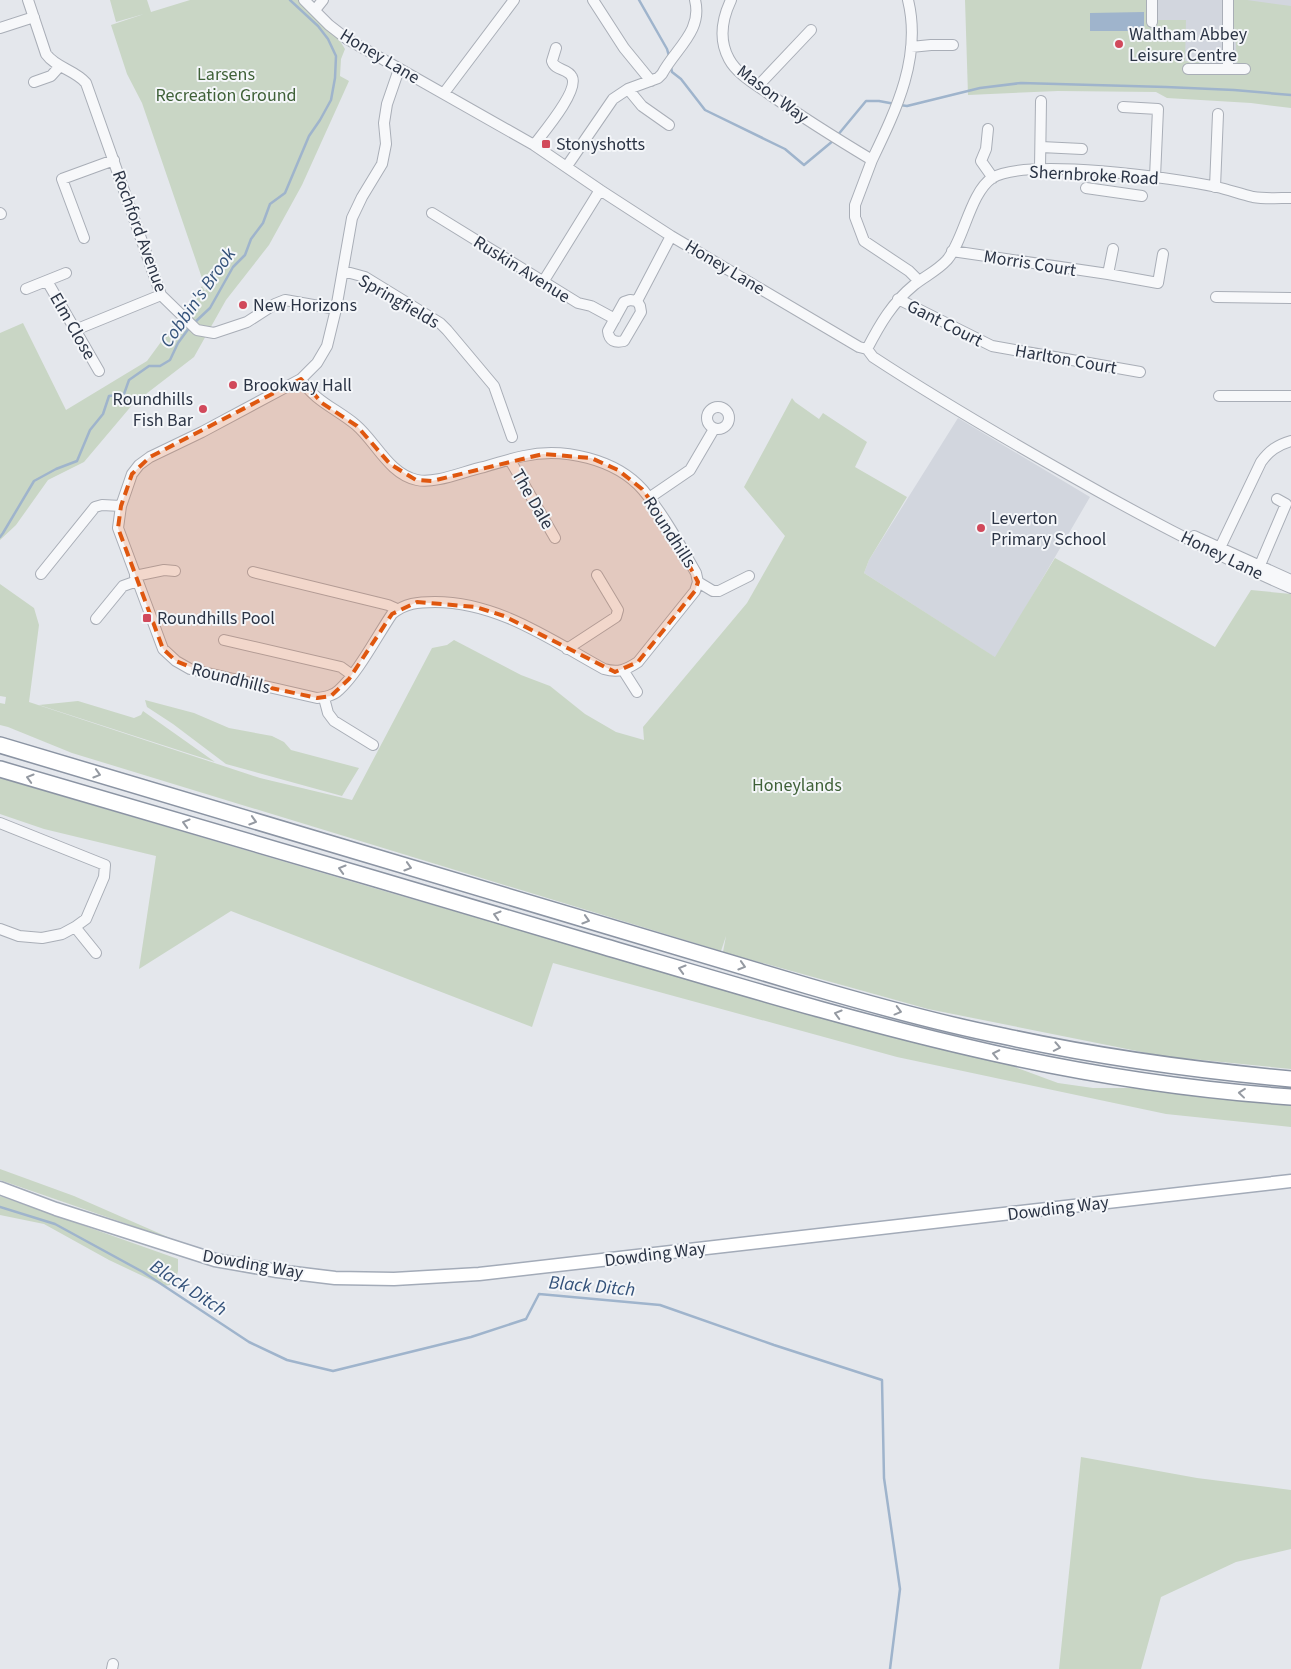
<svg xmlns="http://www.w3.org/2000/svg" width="1291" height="1669" viewBox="0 0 1291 1669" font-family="'Source Sans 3',sans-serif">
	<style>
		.built { fill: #d2d6de }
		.green { fill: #c9d6c5 }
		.water { fill: #9fb4cc }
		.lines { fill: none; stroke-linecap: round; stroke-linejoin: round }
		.stream { stroke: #9fb4cc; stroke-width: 2.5 }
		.minor-casing { stroke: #a9aeb7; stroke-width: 12 }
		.major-casing { stroke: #a3abb8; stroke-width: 15 }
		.highway-casing { stroke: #8b94a3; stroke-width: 18 }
		.minor { stroke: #f7f8fa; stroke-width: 10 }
		.major { stroke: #fff; stroke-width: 12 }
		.highway { stroke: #fff; stroke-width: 15 }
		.oneway { stroke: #959aa2 }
		.marked { fill: #df570f; fill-opacity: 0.2; stroke: #df570f; stroke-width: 4; stroke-dasharray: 10 6; stroke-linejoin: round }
		.poi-dot { fill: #d1495b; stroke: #f4f6f9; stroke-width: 2 }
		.labels { text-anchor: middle; stroke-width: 4; stroke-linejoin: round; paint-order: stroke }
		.poi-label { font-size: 18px; fill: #2b3445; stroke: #f4f6f9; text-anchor: start }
		.street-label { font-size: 18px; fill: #2b3445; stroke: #f4f6f9 }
		.park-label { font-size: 18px; fill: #3f6138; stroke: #f4f6f9 }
		.water-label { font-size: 19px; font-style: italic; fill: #34527a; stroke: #f4f6f9 }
	</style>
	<rect width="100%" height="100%" fill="#e4e7ec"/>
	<!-- built -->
	<path class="built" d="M 1156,0 L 1291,0 L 1291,24 L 1237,65 L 1185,61 L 1156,20 Z
		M 958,418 L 1090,497 L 996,658 L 864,573 L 869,560 Z"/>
	<!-- green -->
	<path class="green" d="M 110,0 L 147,0 L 151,12 L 190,0 L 299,0 L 340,41 L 345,49 L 341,59 L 340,76 L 349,81 L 302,185 L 269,245 L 226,300 L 194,357 L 133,404 L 84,462 L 48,480 L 16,525 L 0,540 L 0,333 L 23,323 L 66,410 L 147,361 L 202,286 L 205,291 L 221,268 L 205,287 L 142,103 L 127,74 L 111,25 L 144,14 L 116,22 Z
		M 965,0 L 1147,0 L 1156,20 L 1186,20 L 1185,61 L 1237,65 L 1235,26 L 1234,34 L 1234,0 L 1247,0 L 1291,6 L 1291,108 L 1251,103 L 1167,98 L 1156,92 L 1058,91 L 968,95 Z
		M 792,398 L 795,402 L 819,419 L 823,413 L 867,442 L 855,467 L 907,497 L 869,560 L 864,573 L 995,657 L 1055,558 L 1215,647 L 1251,590 L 1291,594 L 1291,1069 L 1162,1056 L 928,1009 L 723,952 L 726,936 L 721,951 L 72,753 L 8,727 L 0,725 L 0,703 L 5,704 L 6,697 L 0,696 L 0,584 L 34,608 L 39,625 L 29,702 L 260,778 L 352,800 L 432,648 L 447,645 L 454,640 L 521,675 L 550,686 L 585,714 L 616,732 L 644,740 L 643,727 L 747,603 L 785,536 L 744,487 Z
		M 145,700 L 194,713 L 229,728 L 272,736 L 284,742 L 291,750 L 359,768 L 342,796 L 226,764 L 173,724 L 147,707 Z
		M 78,701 L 134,718 L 141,715 L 143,711 L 215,762 L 39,705 Z
		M 0,778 L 384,891 L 900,1039 L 998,1061 L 1058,1083 L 1093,1088 L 1137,1088 L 1291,1103 L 1291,1127 L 1166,1114 L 897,1057 L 553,963 L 532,1027 L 231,911 L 139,969 L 156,856 L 44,829 L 0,814 Z
		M 0,1169 L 74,1196 L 179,1242 L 0,1180 Z
		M 0,1196 L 178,1259 L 178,1271 L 175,1284 L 164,1286 L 109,1260 L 44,1224 L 0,1215 Z
		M 1081,1457 L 1197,1478 L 1291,1490 L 1291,1549 L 1236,1562 L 1161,1597 L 1141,1669 L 1059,1669 Z"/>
	<!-- water -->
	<path class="water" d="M 1144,12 L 1144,31 L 1090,31 L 1090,13 Z"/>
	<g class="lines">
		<!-- stream -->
		<path class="stream" d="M 639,0 L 667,49 L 669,56
			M 671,67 L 672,72 L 681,79 L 705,110 L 785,149 L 804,165 L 834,140
			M 900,105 L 907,106 L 980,88 L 1021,83 L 1166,87 L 1234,90 L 1291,95
			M 837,136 L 866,101 L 879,101 L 895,104
			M 193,324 L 210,308 L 233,267 L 245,255 L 251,239 L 263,223 L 270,204 L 285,193 L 309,136 L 320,120 L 331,100 L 335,78 L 336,56 L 328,39 L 318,26 L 290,0
			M 0,537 L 3,533 L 34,481 L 56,469 L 77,461 L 90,430 L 103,414 L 109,396 L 124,394 L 129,380 L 149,366 L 160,366 L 170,360 L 178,343 L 189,328
			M 0,1207 L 55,1224 L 143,1272 L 249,1342 L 287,1360 L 333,1371 L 471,1337 L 526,1319 L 539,1294 L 660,1305 L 774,1345 L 882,1380 L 884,1478 L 900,1589 L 890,1669"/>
		<defs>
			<path id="minor" d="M 28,0 L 46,54 C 56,68 75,70 86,83 L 161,295 L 197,330 L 214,333 L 247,322 L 275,304 L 285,300 L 336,309
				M 304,0 L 329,25 L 347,39 L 534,145 L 600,190 L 671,236 L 859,347 L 867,349 L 873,357 C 937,399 1004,438 1071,476 C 1143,517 1215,555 1291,588
				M 593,0 L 624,48 L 651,81
				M 731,0 C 722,19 718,39 729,59 C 737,74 755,84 769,94 C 802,117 837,139 872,160 L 855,205 L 855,217 L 864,241 L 909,271 L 919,281
				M 1152,0 L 1152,22
				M 315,10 L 323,0
				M 0,28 L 34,17
				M 911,47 L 931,45 L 953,45
				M 1188,69 L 1228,69 L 1228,0
				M 1228,69 L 1245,69
				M 34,82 L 51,76 L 60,66
				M 758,86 L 811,30
				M 628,89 L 642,106 L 669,125
				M 444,93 L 514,0
				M 1123,107 L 1158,109 L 1155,177
				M 988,129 L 986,149 L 981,161 L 993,178
				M 534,145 C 543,133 579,91 572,77 C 568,68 555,71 552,61 L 556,48
				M 1041,147 L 1082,149
				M 872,160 C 896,110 922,57 908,0
				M 567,166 L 613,99 L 628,89 L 658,78 L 662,74 C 675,49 703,31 695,0
				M 1040,168 L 1041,101
				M 1215,187 L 1218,114
				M 1086,188 L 1142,196
				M 0,213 L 1,214
				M 432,213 L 578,303 L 591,306 L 615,319
				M 84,238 L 62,179 L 114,160
				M 952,251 L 1108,274 L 1113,249
				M 343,271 L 365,277 L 440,323 L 447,330 L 494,386 L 512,437
				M 1108,274 L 1158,283 L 1163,254
				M 47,281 L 99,371
				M 543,282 L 600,190
				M 26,289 L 66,273
				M 1216,297 L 1291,298
				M 898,299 L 992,346 L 1140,372
				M 637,301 L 630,300 L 624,302 L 608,331 C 609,341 615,343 624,341 L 641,312 L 640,306 L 637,301 L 671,236
				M 75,330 L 161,295
				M 867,349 C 880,324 892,303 914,285 C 925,276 937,271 947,260 C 964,240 970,193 992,178 C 1026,157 1175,178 1217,187 C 1229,190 1241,194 1253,197 C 1265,199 1279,198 1291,198
				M 301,379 C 314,401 337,409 356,425 C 376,442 389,474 417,480 C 436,484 464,471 484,467 C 497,463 510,459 524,456 C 563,447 616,459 643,490 C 664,515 680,545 696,573 L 698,582 L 695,591 L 638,662 C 626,670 618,673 604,669 C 551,640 498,602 435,602 C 418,602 405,603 392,614 C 377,636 358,673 339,690 C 333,696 325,697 317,698 L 190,669 L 176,661 L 163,649 L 118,528 L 121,506 L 132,474 L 139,465 L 150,457 L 202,432 L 301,379 L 317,363 L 327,346 L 336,309 L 352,218 L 362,197 L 382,164 L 386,144 L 384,123 L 387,104 L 397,75 L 401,70
				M 1219,396 L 1291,396
				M707 418a11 11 0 1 1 22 0a11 11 0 1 1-22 0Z
				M 510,460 L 555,538
				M 649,498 L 690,470 L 714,429
				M 1194,536 L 1291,580
				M 1217,554 L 1261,462 C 1269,451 1277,445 1291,441
				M 1260,565 L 1286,504 L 1277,499
				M 253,572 L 388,605 L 397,609
				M 41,574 L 95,507 L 102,505 L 121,506
				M 135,576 L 164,570 L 175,571
				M 698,582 L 713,591 L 719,591 L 749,576
				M 96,619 L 123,586 L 137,581
				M 224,640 L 341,667 L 352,675
				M 567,649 L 616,617 L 618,610 L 597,575
				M 623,670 L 637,692
				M 324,698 L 328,713 L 334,721 L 373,745
				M 0,823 L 105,865 L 104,877 L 86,919 L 75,927 L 62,934 L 42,938 L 19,936 L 0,929
				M 75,927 L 96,953
				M 112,1669 L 113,1664"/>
			<path id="major" d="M 0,1188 L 56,1209 L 215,1260 L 277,1271 L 335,1278 L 394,1279 L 479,1274 L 1291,1181"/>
			<path id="highway" d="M 0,745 L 808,986 C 873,1005 937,1023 1003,1036 C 1098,1057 1194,1070 1291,1079
				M 0,769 C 197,827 395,884 592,943 C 725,982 858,1023 993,1053 C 1091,1075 1191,1090 1291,1097"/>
		</defs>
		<!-- minor casing -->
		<use href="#minor" class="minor-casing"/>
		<!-- major casing -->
		<use href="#major" class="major-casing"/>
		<!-- highway casing -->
		<use href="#highway" class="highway-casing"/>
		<!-- minor -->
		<use href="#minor" class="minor"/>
		<!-- major -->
		<use href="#major" class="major"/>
		<!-- highway -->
		<use href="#highway" class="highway"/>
	</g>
	<!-- one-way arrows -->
	<defs><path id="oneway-chevron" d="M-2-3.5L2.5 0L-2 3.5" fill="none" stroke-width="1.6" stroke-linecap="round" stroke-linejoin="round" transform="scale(1.25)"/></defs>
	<g class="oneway">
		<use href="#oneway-chevron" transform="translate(97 774) rotate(17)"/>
		<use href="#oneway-chevron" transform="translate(30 778) rotate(-164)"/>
		<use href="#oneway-chevron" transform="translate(253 821) rotate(17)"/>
		<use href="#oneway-chevron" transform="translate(186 823) rotate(-164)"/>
		<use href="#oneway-chevron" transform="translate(408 867) rotate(17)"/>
		<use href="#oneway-chevron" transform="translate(342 869) rotate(-164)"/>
		<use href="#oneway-chevron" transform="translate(497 915) rotate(-164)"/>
		<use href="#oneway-chevron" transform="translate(586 920) rotate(17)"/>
		<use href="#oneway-chevron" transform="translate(742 966) rotate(17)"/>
		<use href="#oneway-chevron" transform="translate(682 969) rotate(-164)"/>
		<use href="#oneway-chevron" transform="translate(898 1011) rotate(15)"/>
		<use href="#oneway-chevron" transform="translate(838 1014) rotate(-164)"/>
		<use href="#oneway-chevron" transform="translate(1057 1047) rotate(11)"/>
		<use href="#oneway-chevron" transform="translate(996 1054) rotate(-168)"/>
		<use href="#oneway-chevron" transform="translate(1242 1093) rotate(-174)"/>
	</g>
	<!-- marked area -->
	<path class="marked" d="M 301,379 L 322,403 L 357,426 L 390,464 L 416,480 L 432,481 L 543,454 L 591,458 L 618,470 L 642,489 L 665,520 L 698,582 L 695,591 L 638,662 L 615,672 L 504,616 L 476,607 L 417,602 L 392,614 L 349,679 L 331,696 L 317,698 L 207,674 L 176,661 L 163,649 L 118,528 L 121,506 L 132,474 L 150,457 Z"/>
	<!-- markers -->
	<g class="poi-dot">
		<circle cx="1119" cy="44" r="5"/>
		<rect x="541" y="139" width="10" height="10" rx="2.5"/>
		<circle cx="243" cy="305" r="5"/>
		<circle cx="233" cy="385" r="5"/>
		<circle cx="203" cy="409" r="5"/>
		<circle cx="981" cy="528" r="5"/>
		<rect x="142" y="613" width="10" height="10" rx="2.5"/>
	</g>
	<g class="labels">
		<!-- poi labels -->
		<g class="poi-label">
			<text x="1129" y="40">Waltham Abbey<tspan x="1129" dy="21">Leisure Centre</tspan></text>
			<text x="556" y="150">Stonyshotts</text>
			<text x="253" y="311">New Horizons</text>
			<text x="243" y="391">Brookway Hall</text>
			<text x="193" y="405" text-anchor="end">Roundhills<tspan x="193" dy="21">Fish Bar</tspan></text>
			<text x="991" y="524">Leverton<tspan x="991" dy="21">Primary School</tspan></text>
			<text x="157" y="624">Roundhills Pool</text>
		</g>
		<!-- street labels -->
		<g class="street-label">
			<text transform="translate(380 56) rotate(31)" y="6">Honey Lane</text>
			<text transform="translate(773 94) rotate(37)" y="6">Mason Way</text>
			<text transform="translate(1094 175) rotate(3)" y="6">Shernbroke Road</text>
			<text transform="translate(140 231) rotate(70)" y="6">Rochford Avenue</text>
			<text transform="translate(1030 263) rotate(9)" y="6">Morris Court</text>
			<text transform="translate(725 267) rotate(31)" y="6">Honey Lane</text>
			<text transform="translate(522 269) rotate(32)" y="6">Ruskin Avenue</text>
			<text transform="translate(399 301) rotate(30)" y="6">Springfields</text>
			<text transform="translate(945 323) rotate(27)" y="6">Gant Court</text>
			<text transform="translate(73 326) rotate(60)" y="6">Elm Close</text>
			<text transform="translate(1066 359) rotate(10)" y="6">Harlton Court</text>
			<text transform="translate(533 499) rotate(60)" y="6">The Dale</text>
			<text transform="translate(670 532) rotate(57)" y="6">Roundhills</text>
			<text transform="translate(1222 555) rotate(26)" y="6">Honey Lane</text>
			<text transform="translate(231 678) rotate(14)" y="6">Roundhills</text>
			<text transform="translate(1058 1208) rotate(-7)" y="6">Dowding Way</text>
			<text transform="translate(655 1254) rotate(-7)" y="6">Dowding Way</text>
			<text transform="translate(253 1264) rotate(10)" y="6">Dowding Way</text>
		</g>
		<!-- park labels -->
		<g class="park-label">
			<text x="226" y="80">Larsens<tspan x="226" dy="21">Recreation Ground</tspan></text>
			<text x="797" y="791">Honeylands</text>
		</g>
		<!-- water labels -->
		<g class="water-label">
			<text transform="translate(197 297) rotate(-55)" y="7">Cobbin's Brook</text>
			<text transform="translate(592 1285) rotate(5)" y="7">Black Ditch</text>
			<text transform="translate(189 1287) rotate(33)" y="7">Black Ditch</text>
		</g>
	</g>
</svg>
